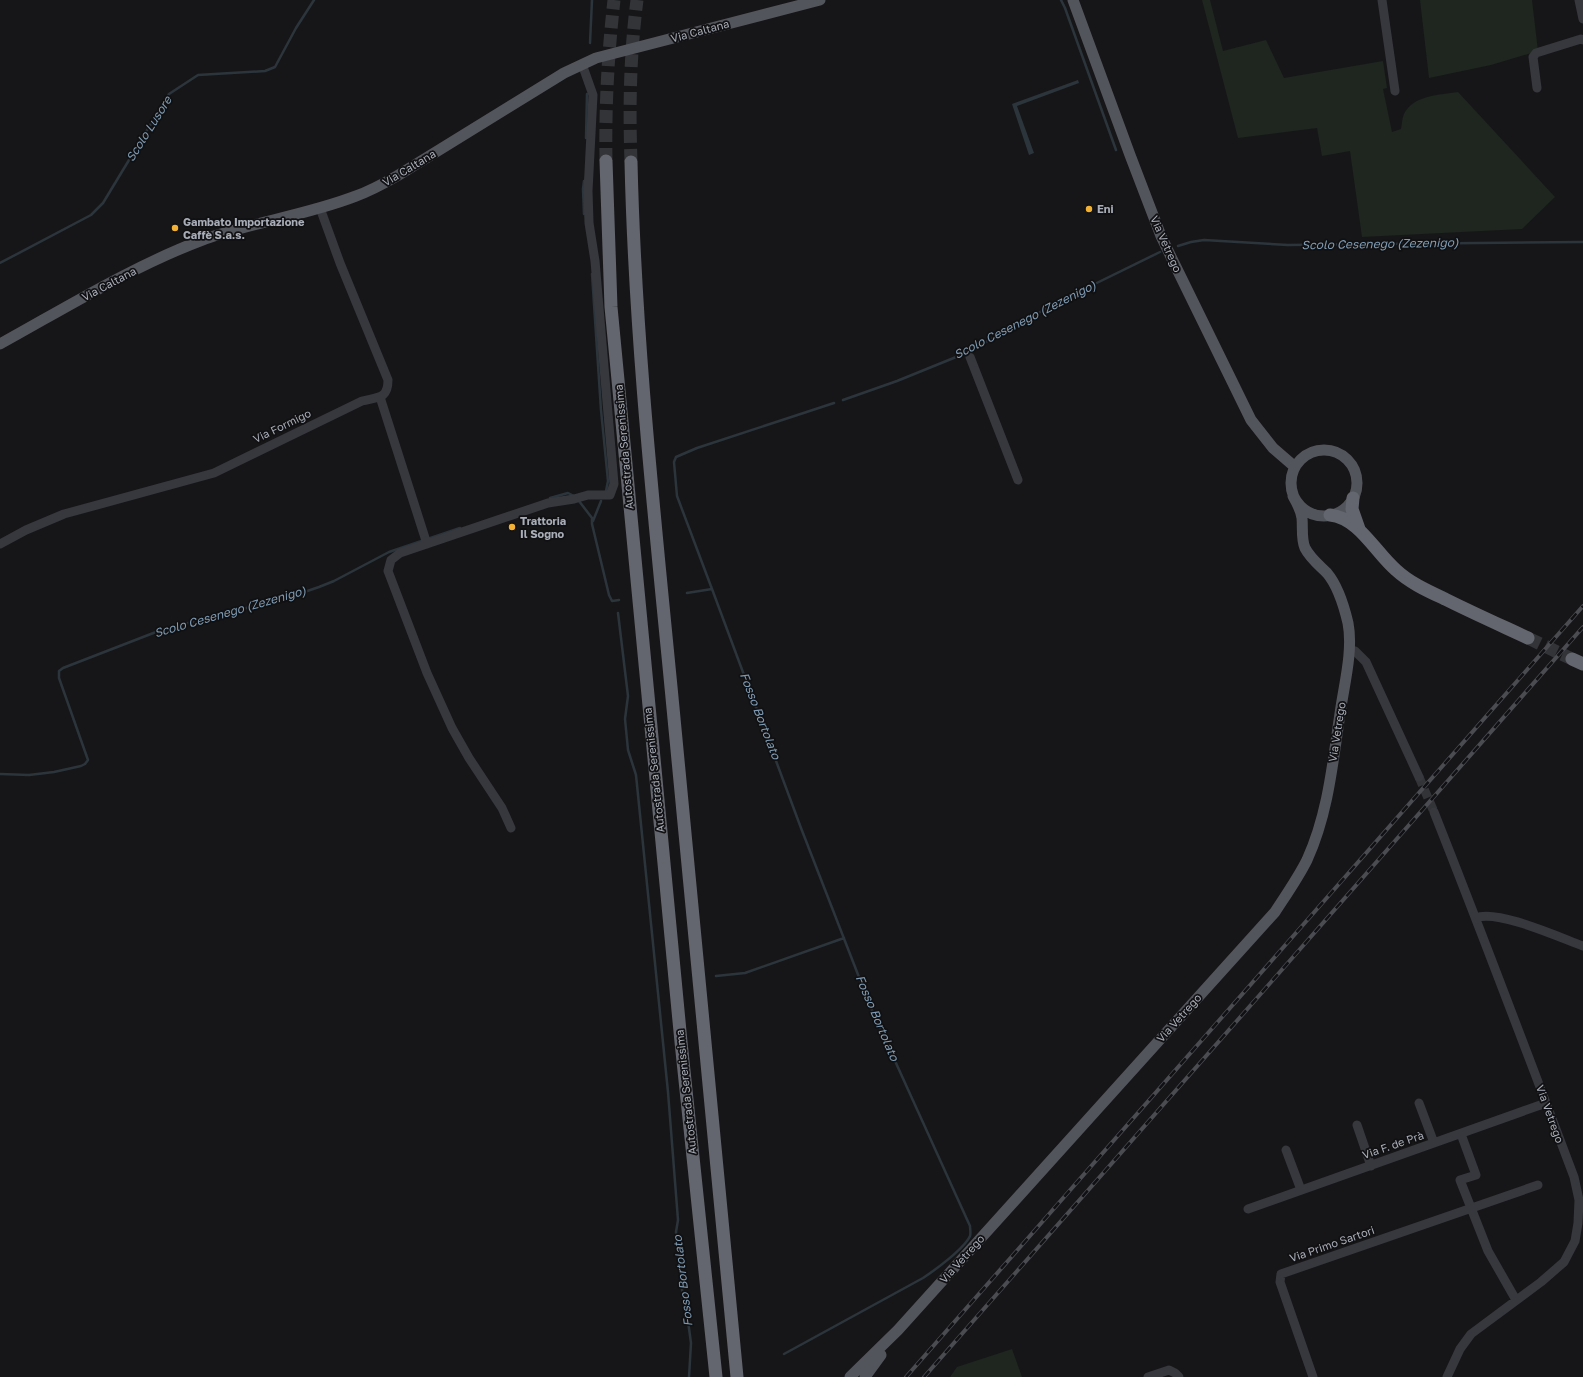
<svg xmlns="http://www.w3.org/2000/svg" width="1583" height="1377" viewBox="0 0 1583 1377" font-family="'Golos Text',sans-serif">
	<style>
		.green { fill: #1e261f }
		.water { fill: #2c353c }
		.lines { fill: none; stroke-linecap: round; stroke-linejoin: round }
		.stream { stroke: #2c353c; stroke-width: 2.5 }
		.minor-tunnel { stroke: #333438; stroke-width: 9; stroke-dasharray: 9 4.5; stroke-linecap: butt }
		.highway-tunnel { stroke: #333438; stroke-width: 13; stroke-dasharray: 13 6; stroke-linecap: butt }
		.minor { stroke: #37383d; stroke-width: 9 }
		.major { stroke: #53555c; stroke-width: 11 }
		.highway { stroke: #63666e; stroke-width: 13 }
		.rail-casing { stroke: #4a4c52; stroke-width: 4 }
		.rail { stroke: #111113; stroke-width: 2.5; stroke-dasharray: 8; stroke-linecap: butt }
		.poi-dot { fill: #f2b134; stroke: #111113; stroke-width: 1.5 }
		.labels { text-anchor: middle; stroke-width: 3.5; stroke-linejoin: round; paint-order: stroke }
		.street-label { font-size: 11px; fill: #a8adb8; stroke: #111113 }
		.poi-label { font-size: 11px; font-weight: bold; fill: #a8adb8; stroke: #111113; text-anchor: start }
		.water-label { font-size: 12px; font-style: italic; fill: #7f9bb3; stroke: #111113 }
	</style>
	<rect width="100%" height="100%" fill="#161618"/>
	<!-- green -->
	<path class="green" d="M 1202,0 L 1210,0 L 1223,51 L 1266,40 L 1284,78 L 1383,61 L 1387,88 L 1383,89 L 1392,132 L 1401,129 C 1402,124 1402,118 1404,114 C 1413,95 1440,95 1458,92 L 1555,197 L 1522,229 L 1362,237 L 1350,151 L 1322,156 L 1317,128 L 1238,138 Z
		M 1420,0 L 1532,0 L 1538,51 L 1491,65 L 1429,78 Z
		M 1012,1349 L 1022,1377 L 950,1377 L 957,1367 Z"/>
	<!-- water -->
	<path class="water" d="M 1078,80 L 1079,83 L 1017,106 L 1034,153 L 1029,155 L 1012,104 Z"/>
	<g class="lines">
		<!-- stream -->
		<path class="stream" d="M 1061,0 L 1065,8 L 1116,150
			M 590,43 L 592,0
			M 586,138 L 587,94
			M 584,214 L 583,189 L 584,181
			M 1178,246 L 1191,242 L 1204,240 L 1288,245 L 1583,242
			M 0,263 L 91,215 L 103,203 L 169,94 L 198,75 L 265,71 L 275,67 L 296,28 L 314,0
			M 592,274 L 601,410 L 608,481 L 606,491
			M 843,400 L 897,381 L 966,353 L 1060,301 L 1160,252
			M 550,498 L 568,493 L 574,496
			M 579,501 L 592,518 L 592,524 L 609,595 L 612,601 L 619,600
			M 593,521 L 601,501
			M 712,589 L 801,828 L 871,1008 L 970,1226 C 970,1229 971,1233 970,1236 C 964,1249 935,1270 923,1278 L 784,1354
			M 687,593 L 712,589 L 677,496 L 674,462 L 676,457 L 697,448 L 834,403
			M 618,613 L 628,696 L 625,719 L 628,750 L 636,775 L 668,1092 L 678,1220 L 676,1232 L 683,1299 L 688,1321 L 691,1343 L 689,1377
			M 0,774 L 29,775 L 54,772 L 81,766 L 85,764 L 88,760 L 59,678 L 59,671 L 63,668 L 156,632 L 224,613 L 278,601 L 319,587 L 334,581 L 389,552 L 460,528
			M 716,976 L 745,973 L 844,938"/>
		<!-- minor-tunnel -->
		<path class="minor-tunnel" d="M 1419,777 L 1434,812"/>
		<!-- highway-tunnel -->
		<path class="highway-tunnel" d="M 606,161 C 605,107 608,54 614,0
			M 631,162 C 629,107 630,54 637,0
			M 1528,638 L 1572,659"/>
		<!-- minor -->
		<path class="minor" d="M 1382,0 L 1395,91
			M 1579,0 L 1583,19
			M 1537,88 L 1533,57 L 1536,53 L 1581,39 L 1583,40
			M 970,357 L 1018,480
			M 380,397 L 427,544
			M 0,544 L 26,530 L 64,514 L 214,473 L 362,401 C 378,397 388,399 388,380 L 340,263 L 320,208
			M 1349,650 L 1355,651 L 1366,662 L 1419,777
			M 1434,812 C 1482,933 1528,1055 1574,1177 L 1579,1200 L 1578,1223 L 1575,1241 L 1564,1262 L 1541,1282 L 1471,1334 L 1460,1349 L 1447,1377
			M 511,828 L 502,808 L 469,758 L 452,728 L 427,673 L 388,571 L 391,560 L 400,553 L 548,503 L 574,499 L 588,495 L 610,495 L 614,484 L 595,261 L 589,223 L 588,191 L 593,95 L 582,64
			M 1476,918 C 1497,909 1561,938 1583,946
			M 1419,1103 L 1434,1143
			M 1357,1125 L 1371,1166
			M 1461,1134 L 1476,1175 L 1460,1180 L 1488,1251 L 1516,1300
			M 1286,1150 L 1301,1190
			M 1248,1209 L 1546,1103
			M 1148,1377 L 1169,1370 L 1175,1373 L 1179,1377
			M 1313,1377 L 1280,1282 L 1281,1274 L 1538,1185"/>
		<!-- major -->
		<path class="major" d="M 1073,0 L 1130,155 L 1161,236 L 1175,265 L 1251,420 L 1273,448 L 1295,467
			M 0,344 C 67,307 133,266 205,239 C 254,222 307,215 356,196 C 370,191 383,184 397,176 L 564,73 L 596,58 L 820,0
			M1291 483a33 33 0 1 1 66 0a33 33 0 1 1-66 0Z
			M 850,1377 L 898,1330 L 1275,912 C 1286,895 1298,878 1307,860 C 1329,812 1333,759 1341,707 C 1345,681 1353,649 1348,623 C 1344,606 1338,586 1327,573 C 1319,565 1310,558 1305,548 C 1301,539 1303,528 1302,518 C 1301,510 1297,503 1293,496
			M 865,1377 L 881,1355"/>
		<!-- highway -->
		<path class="highway" d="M 606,161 L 611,307 L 620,401 L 681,1042 L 716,1377
			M 631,162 C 635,337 654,512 671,687 C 694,917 716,1147 737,1377
			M 1353,498 L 1352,509 L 1359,529
			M 1330,515 C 1359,518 1375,552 1396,570 C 1410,583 1428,591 1445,599 C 1473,613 1500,625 1528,638
			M 1572,659 L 1583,664"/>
		<defs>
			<path id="rail" d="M 906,1377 L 1583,606
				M 924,1377 L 1583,627"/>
		</defs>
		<!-- rail casing -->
		<use href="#rail" class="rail-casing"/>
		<!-- rail -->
		<use href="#rail" class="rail"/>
	</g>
	<!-- markers -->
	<g class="poi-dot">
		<circle cx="1089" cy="209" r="4"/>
		<circle cx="175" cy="228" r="4"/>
		<circle cx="512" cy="527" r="4"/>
	</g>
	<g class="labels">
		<!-- street labels -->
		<g class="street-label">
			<text transform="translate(700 31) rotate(-15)" y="4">Via Caltana</text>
			<text transform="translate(409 168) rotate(-31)" y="4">Via Caltana</text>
			<text transform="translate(1166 244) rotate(66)" y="4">Via Vetrego</text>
			<text transform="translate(109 284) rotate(-28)" y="4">Via Caltana</text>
			<text transform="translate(282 426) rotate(-26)" y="4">Via Formigo</text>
			<text transform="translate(624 447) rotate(-95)" y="4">Autostrada Serenissima</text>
			<text transform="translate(1337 732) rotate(-81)" y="4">Via Vetrego</text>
			<text transform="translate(654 770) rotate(-96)" y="4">Autostrada Serenissima</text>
			<text transform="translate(1179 1018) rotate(-48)" y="4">Via Vetrego</text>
			<text transform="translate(686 1092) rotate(-96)" y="4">Autostrada Serenissima</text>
			<text transform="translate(1550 1114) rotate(70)" y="4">Via Vetrego</text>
			<text transform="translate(1393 1145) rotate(-19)" y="4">Via F. de Prà</text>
			<text transform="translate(1332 1244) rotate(-19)" y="4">Via Primo Sartori</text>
			<text transform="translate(962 1259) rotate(-48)" y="4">Via Vetrego</text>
		</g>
		<!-- poi labels -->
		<g class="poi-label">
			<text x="1097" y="213">Eni</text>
			<text x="183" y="226">Gambato Importazione<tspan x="183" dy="13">Caffè S.a.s.</tspan></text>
			<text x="520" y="525">Trattoria<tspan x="520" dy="13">Il Sogno</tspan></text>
		</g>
		<!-- water labels -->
		<g class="water-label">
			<text transform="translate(149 129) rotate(-58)" y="4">Scolo Lusore</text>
			<text transform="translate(1380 244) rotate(-1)" y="4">Scolo Cesenego (Zezenigo)</text>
			<text transform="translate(1025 320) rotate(-27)" y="4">Scolo Cesenego (Zezenigo)</text>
			<text transform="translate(230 612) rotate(-16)" y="4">Scolo Cesenego (Zezenigo)</text>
			<text transform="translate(760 716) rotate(69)" y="4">Fosso Bortolato</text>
			<text transform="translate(877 1018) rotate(67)" y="4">Fosso Bortolato</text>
			<text transform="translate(683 1281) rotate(-97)" y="4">Fosso Bortolato</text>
		</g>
	</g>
</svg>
